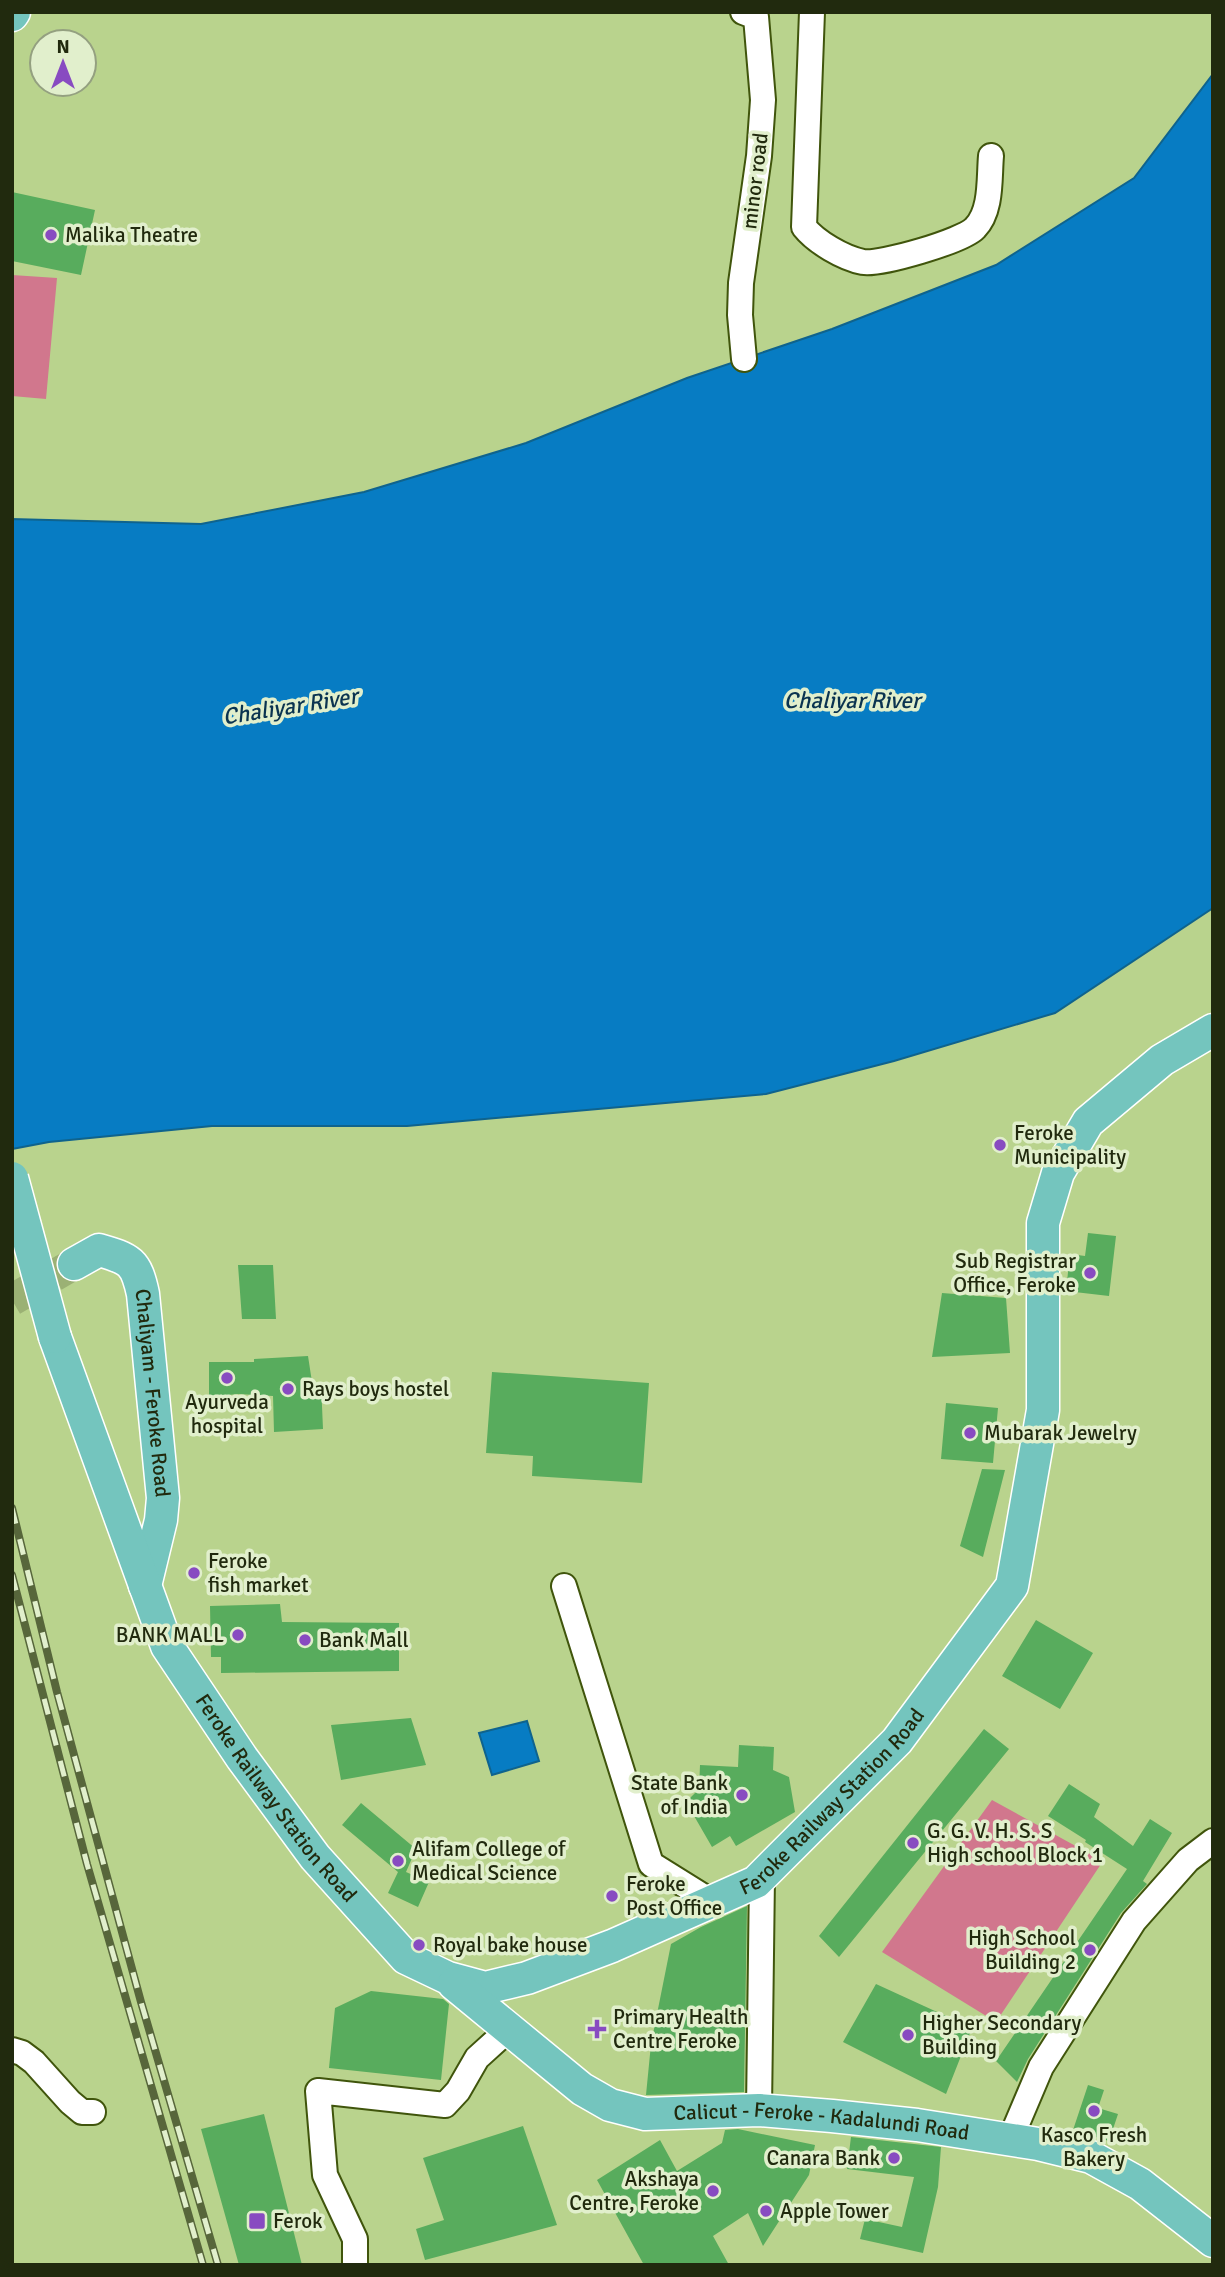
<svg xmlns="http://www.w3.org/2000/svg" width="1225" height="2277" viewBox="0 0 1225 2277" font-family="Signika,sans-serif">
	<style>
		.green { fill: #d1778d }
		.water { fill: #077cc3; stroke: #0f638d; stroke-width: 2 }
		.building { fill: #58ac5d }
		.lines { fill: none; stroke-linecap: round; stroke-linejoin: round }
		.major-tunnel { stroke: #9bb174; stroke-width: 32; stroke-dasharray: 32 16; stroke-linecap: butt }
		.minor-casing { stroke: #40550c; stroke-width: 28 }
		.major-casing { stroke: #fff; stroke-width: 35 }
		.minor { stroke: #fff; stroke-width: 24 }
		.major { stroke: #74c5be; stroke-width: 32 }
		.rail-casing { stroke: #57663b; stroke-width: 8 }
		.rail { stroke: #e1efcc; stroke-width: 5; stroke-dasharray: 16; stroke-linecap: butt }
		.major-bridge-casing { stroke: #fff; stroke-width: 35; stroke-linecap: butt }
		.major-bridge { stroke: #74c5be; stroke-width: 32 }
		.poi-dot { fill: #884bc1; stroke: #e1efcc; stroke-width: 2.5 }
		.labels { text-anchor: middle; stroke-width: 7; stroke-linejoin: round; paint-order: stroke }
		.street-label { font-size: 21px; fill: #212a0e; stroke: #e1efcc }
		.poi-label { font-size: 21px; fill: #212a0e; stroke: #e1efcc; text-anchor: start }
		.water-label { font-size: 23px; font-style: italic; fill: #0a3350; stroke: #e1efcc }
	</style>
	<rect width="100%" height="100%" fill="#b9d38d"/>
	<!-- green -->
	<path class="green" d="M 12,275 L 57,278 L 46,399 L 12,396 Z
		M 992,1800 L 1103,1861 L 996,2022 L 882,1952 Z"/>
	<!-- water -->
	<path class="water" d="M 1213,74 L 1213,908 L 1055,1013 L 894,1061 L 766,1094 L 407,1126 L 212,1126 L 49,1142 L 12,1149 L 12,519 L 201,524 L 364,492 L 526,443 L 687,378 L 832,329 L 996,265 L 1134,178 Z
		M 527,1721 L 539,1761 L 492,1775 L 479,1733 Z"/>
	<!-- building -->
	<path class="building" d="M 12,192 L 95,210 L 81,275 L 12,261 Z
		M 1088,1233 L 1116,1236 L 1109,1296 L 1066,1291 L 1070,1254 L 1085,1256 Z
		M 238,1265 L 273,1265 L 276,1319 L 242,1319 Z
		M 942,1293 L 1006,1298 L 1010,1353 L 932,1357 Z
		M 308,1356 L 312,1382 L 321,1383 L 323,1429 L 274,1432 L 273,1396 L 238,1394 L 209,1397 L 209,1362 L 254,1362 L 254,1359 Z
		M 492,1372 L 649,1383 L 642,1483 L 532,1476 L 533,1456 L 486,1453 Z
		M 946,1403 L 998,1408 L 993,1463 L 941,1459 Z
		M 982,1469 L 1005,1470 L 983,1557 L 960,1546 Z
		M 280,1604 L 282,1622 L 399,1623 L 399,1671 L 221,1673 L 221,1657 L 211,1657 L 210,1606 Z
		M 1036,1620 L 1093,1653 L 1060,1709 L 1002,1676 Z
		M 411,1718 L 426,1765 L 341,1780 L 331,1725 Z
		M 984,1729 L 1009,1749 L 839,1957 L 819,1936 Z
		M 739,1745 L 774,1747 L 773,1770 L 789,1777 L 795,1812 L 736,1846 L 730,1836 L 712,1847 L 686,1802 L 699,1789 L 700,1765 L 738,1767 Z
		M 1069,1784 L 1100,1804 L 1094,1817 L 1133,1846 L 1150,1819 L 1172,1833 L 1143,1881 L 1147,1884 L 1121,1913 L 1028,2059 L 1017,2082 L 996,2061 L 1127,1869 L 1085,1842 L 1086,1840 L 1048,1816 Z
		M 361,1803 L 416,1849 L 406,1872 L 429,1882 L 418,1907 L 388,1893 L 398,1872 L 342,1825 Z
		M 747,1906 L 744,2092 L 646,2095 L 651,2044 L 671,1944 L 701,1927 Z
		M 876,1984 L 972,2028 L 946,2094 L 843,2042 Z
		M 371,1991 L 443,1999 L 449,2004 L 441,2080 L 329,2068 L 335,2008 Z
		M 1088,2085 L 1104,2090 L 1098,2108 L 1118,2114 L 1109,2141 L 1073,2130 Z
		M 264,2114 L 302,2265 L 239,2265 L 201,2129 Z
		M 523,2126 L 557,2225 L 425,2260 L 416,2229 L 444,2220 L 423,2158 Z
		M 738,2129 L 815,2145 L 809,2175 L 763,2246 L 748,2213 L 713,2236 L 729,2265 L 644,2265 L 597,2180 L 660,2140 L 677,2171 L 722,2143 L 725,2130 Z
		M 851,2137 L 941,2147 L 938,2187 L 923,2253 L 860,2239 L 865,2219 L 902,2227 L 914,2177 L 847,2169 Z"/>
	<g class="lines">
		<!-- major-tunnel -->
		<path class="major-tunnel" d="M 12,1300 L 74,1264"/>
		<defs>
			<path id="minor" d="M 743,12 L 756,17 L 763,100 L 759,156 L 741,283 L 740,315 L 744,359
				M 812,12 L 804,227 C 816,242 843,258 863,262 C 880,265 963,241 975,228 C 992,211 989,178 991,156
				M 564,1586 L 651,1864 L 712,1902
				M 12,2050 L 22,2053 L 34,2062 L 70,2102 L 82,2112 L 93,2112
				M 759,2110 L 762,1876
				M 1010,2140 L 1041,2067 L 1134,1921 L 1188,1860 L 1213,1841
				M 355,2265 L 355,2239 L 325,2175 L 318,2091 L 445,2105 L 458,2091 L 477,2058 L 509,2029"/>
			<g id="major">
				<path d="M 12,15 L 14,12"/>
				<path id="s1" d="M 74,1264 L 99,1250 C 130,1259 136,1261 143,1294 L 163,1498 L 161,1520 L 145,1586"/>
				<path id="s2" d="M 55,1337 L 167,1646 L 242,1758 L 315,1857 L 406,1958 L 448,1978 L 485,1988 L 527,1978 L 612,1946 L 756,1882 L 897,1741 L 1012,1586 L 1043,1410 L 1043,1223 L 1058,1173 L 1088,1122 L 1162,1060 L 1213,1030"/>
				<path id="s3" d="M 454,1984 L 582,2089 L 610,2105 L 645,2114 L 759,2110 L 832,2116 L 917,2125 L 1038,2144 L 1091,2157 L 1140,2184 L 1213,2241"/>
			</g>
		</defs>
		<!-- minor casing -->
		<use href="#minor" class="minor-casing"/>
		<!-- major casing -->
		<use href="#major" class="major-casing"/>
		<!-- minor -->
		<use href="#minor" class="minor"/>
		<!-- major -->
		<use href="#major" class="major"/>
		<defs>
			<path id="rail" d="M 12,1508 L 57,1692 L 141,2002 L 218,2265
				M 12,1575 L 87,1864 L 203,2265"/>
		</defs>
		<!-- rail casing -->
		<use href="#rail" class="rail-casing"/>
		<!-- rail -->
		<use href="#rail" class="rail"/>
		<defs>
			<path id="major-bridge" d="M 12,1178 L 55,1337"/>
		</defs>
		<!-- major-bridge casing -->
		<use href="#major-bridge" class="major-bridge-casing"/>
		<!-- major-bridge -->
		<use href="#major-bridge" class="major-bridge"/>
	</g>
	<!-- markers -->
	<g class="poi-dot">
		<circle cx="51" cy="235" r="7"/>
		<circle cx="1000" cy="1145" r="7"/>
		<circle cx="1090" cy="1273" r="7"/>
		<circle cx="227" cy="1378" r="7"/>
		<circle cx="288" cy="1389" r="7"/>
		<circle cx="970" cy="1433" r="7"/>
		<circle cx="194" cy="1573" r="7"/>
		<circle cx="238" cy="1635" r="7"/>
		<circle cx="305" cy="1640" r="7"/>
		<circle cx="742" cy="1795" r="7"/>
		<circle cx="913" cy="1843" r="7"/>
		<circle cx="398" cy="1861" r="7"/>
		<circle cx="612" cy="1896" r="7"/>
		<circle cx="419" cy="1945" r="7"/>
		<circle cx="1090" cy="1950" r="7"/>
		<path d="M593.5 2018.5h7v7h7v7h-7v7h-7v-7h-7v-7h7z"/>
		<circle cx="908" cy="2035" r="7"/>
		<circle cx="1094" cy="2111" r="7"/>
		<circle cx="894" cy="2158" r="7"/>
		<circle cx="713" cy="2191" r="7"/>
		<circle cx="766" cy="2211" r="7"/>
		<rect x="248" y="2212" width="18" height="18" rx="3.5"/>
	</g>
	<g class="labels">
		<!-- street labels -->
		<g class="street-label">
			<text transform="translate(755 181) rotate(-83)" y="7">minor road</text>
			<text dy="7" stroke="none"><textPath href="#s1" startOffset="196">Chaliyam - Feroke Road</textPath></text>
			<text dy="7" stroke="none"><textPath href="#s2" startOffset="516">Feroke Railway Station Road</textPath></text>
			<text dy="7" stroke="none"><textPath href="#s2" startOffset="1209">Feroke Railway Station Road</textPath></text>
			<text dy="7" stroke="none"><textPath href="#s3" startOffset="411">Calicut - Feroke - Kadalundi Road</textPath></text>
		</g>
		<!-- poi labels -->
		<g class="poi-label">
			<text x="65" y="242">Malika Theatre</text>
			<text x="1014" y="1140">Feroke<tspan x="1014" dy="24">Municipality</tspan></text>
			<text x="1076" y="1268" text-anchor="end">Sub Registrar<tspan x="1076" dy="24">Office, Feroke</tspan></text>
			<text x="302" y="1396">Rays boys hostel</text>
			<text x="227" y="1409" text-anchor="middle">Ayurveda<tspan x="227" dy="24">hospital</tspan></text>
			<text x="984" y="1440">Mubarak Jewelry</text>
			<text x="208" y="1568">Feroke<tspan x="208" dy="24">fish market</tspan></text>
			<text x="224" y="1642" text-anchor="end">BANK MALL</text>
			<text x="319" y="1647">Bank Mall</text>
			<text x="728" y="1790" text-anchor="end">State Bank<tspan x="728" dy="24">of India</tspan></text>
			<text x="927" y="1838">G. G. V. H. S. S<tspan x="927" dy="24">High school Block 1</tspan></text>
			<text x="412" y="1856">Alifam College of<tspan x="412" dy="24">Medical Science</tspan></text>
			<text x="626" y="1891">Feroke<tspan x="626" dy="24">Post Office</tspan></text>
			<text x="1076" y="1945" text-anchor="end">High School<tspan x="1076" dy="24">Building 2</tspan></text>
			<text x="433" y="1952">Royal bake house</text>
			<text x="613" y="2024">Primary Health<tspan x="613" dy="24">Centre Feroke</tspan></text>
			<text x="922" y="2030">Higher Secondary<tspan x="922" dy="24">Building</tspan></text>
			<text x="1094" y="2142" text-anchor="middle">Kasco Fresh<tspan x="1094" dy="24">Bakery</tspan></text>
			<text x="880" y="2165" text-anchor="end">Canara Bank</text>
			<text x="699" y="2186" text-anchor="end">Akshaya<tspan x="699" dy="24">Centre, Feroke</tspan></text>
			<text x="780" y="2218">Apple Tower</text>
			<text x="273" y="2228">Ferok</text>
		</g>
		<!-- water labels -->
		<g class="water-label">
			<text x="852" y="708">Chaliyar River</text>
			<text transform="translate(290 706) rotate(-9)" y="8">Chaliyar River</text>
		</g>
	</g>
	<!-- border -->
	<rect width="1225" height="2277" fill="none" stroke="#212a0e" stroke-width="28"/>
	<!-- north arrow -->
	<g transform="translate(63 63)"><circle r="33" fill="#e1efcc" stroke="#94a080" stroke-width="2"/>
	<path d="M0-5L12 26L0 18L-12 26Z" fill="#884bc1"/>
	<text y="-10" font-size="19" font-weight="bold" text-anchor="middle" fill="#212a0e">N</text>
	</g>
</svg>
